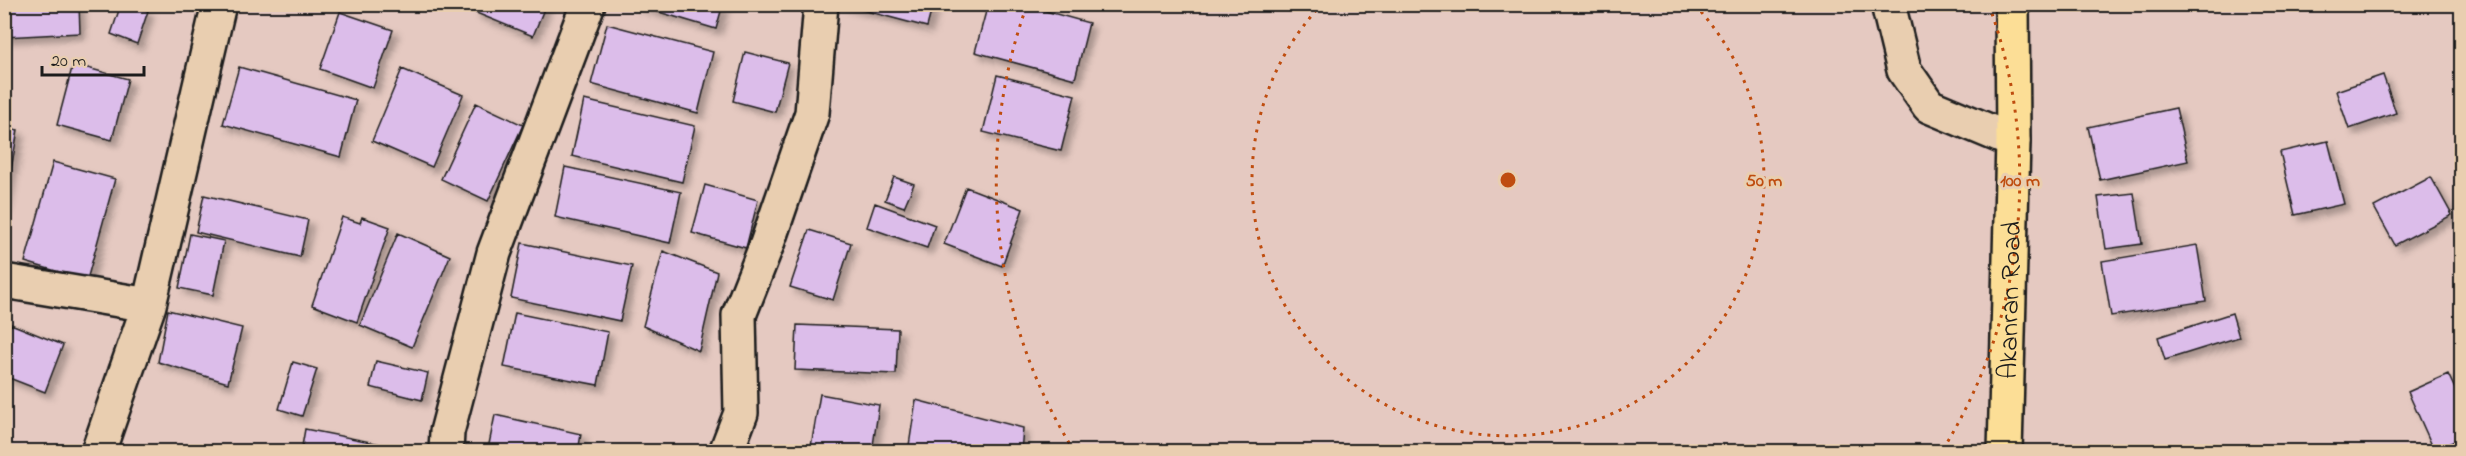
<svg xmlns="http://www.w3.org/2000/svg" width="2466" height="456" viewBox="0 0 2466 456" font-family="'Indie Flower',sans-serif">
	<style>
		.building { fill: #dcbdea; stroke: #1c1c1c; stroke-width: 1.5; filter: url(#shadow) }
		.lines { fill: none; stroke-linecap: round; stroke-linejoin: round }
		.minor-casing { stroke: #1c1c1c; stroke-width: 38 }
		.major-casing { stroke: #1c1c1c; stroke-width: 38 }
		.minor { stroke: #e9ceb0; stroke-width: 33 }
		.major { stroke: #fcde96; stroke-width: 33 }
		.ring { fill: none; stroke: #bf4d0f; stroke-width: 3; stroke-dasharray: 3 6 }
		.labels { text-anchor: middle; stroke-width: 6; stroke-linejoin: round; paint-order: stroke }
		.street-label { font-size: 27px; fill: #1c1c1c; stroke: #e9ceb0 }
		.centre { fill: #bf4d0f; stroke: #e9ceb0; stroke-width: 3 }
		.ring-label { font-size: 18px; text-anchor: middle; font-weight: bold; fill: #bf4d0f; stroke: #e9ceb0; stroke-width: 6; stroke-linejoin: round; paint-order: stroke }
	</style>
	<defs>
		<filter id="shadow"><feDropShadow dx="5.5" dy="5.5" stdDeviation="3" flood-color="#0004"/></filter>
	</defs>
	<rect width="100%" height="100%" fill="#e5c9c1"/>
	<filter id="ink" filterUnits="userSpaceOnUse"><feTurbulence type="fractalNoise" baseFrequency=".0167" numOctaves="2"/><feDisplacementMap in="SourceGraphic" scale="12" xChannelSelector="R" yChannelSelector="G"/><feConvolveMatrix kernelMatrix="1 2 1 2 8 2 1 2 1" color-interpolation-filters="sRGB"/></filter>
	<g filter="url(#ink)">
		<!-- building -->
		<path class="building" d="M 4,4 L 79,4 L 80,33 L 4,37 Z
			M 121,4 L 129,4 L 148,11 L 137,44 L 111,34 Z
			M 478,4 L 546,4 L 533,36 L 474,12 Z
			M 632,4 L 723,4 L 716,29 Z
			M 840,4 L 933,4 L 927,27 Z
			M 988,4 L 1020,4 L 1089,23 L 1075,79 L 975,52 Z
			M 340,12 L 393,30 L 373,88 L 320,69 Z
			M 607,24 L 713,52 L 698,113 L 591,84 Z
			M 745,52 L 788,63 L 775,112 L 733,101 Z
			M 73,64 L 128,79 L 112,140 L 57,125 Z
			M 239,67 L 356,100 L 341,157 L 223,124 Z
			M 402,69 L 463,95 L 432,167 L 372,141 Z
			M 997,75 L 1075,95 L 1061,151 L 983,132 Z
			M 2383,75 L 2396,113 L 2349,129 L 2336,91 Z
			M 584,100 L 695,126 L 682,182 L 572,156 Z
			M 476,103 L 523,125 L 488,201 L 441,179 Z
			M 2176,108 L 2188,161 L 2100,180 L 2088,127 Z
			M 4,128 L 18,130 L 4,209 Z
			M 2328,141 L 2344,204 L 2295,215 L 2280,152 Z
			M 53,162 L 115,179 L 87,280 L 25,262 Z
			M 565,167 L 681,192 L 670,243 L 555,217 Z
			M 894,177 L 914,184 L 904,207 L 885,200 Z
			M 2431,177 L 2452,215 L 2395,245 L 2374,207 Z
			M 705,185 L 758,200 L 746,248 L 692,233 Z
			M 966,187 L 1023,209 L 1002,266 L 944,244 Z
			M 2134,193 L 2142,244 L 2106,249 L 2098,197 Z
			M 204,195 L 308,220 L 300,257 L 196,232 Z
			M 875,203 L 935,225 L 927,248 L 867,227 Z
			M 342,217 L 360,223 L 362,217 L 390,227 L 357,322 L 312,305 Z
			M 809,230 L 851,243 L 833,300 L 790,287 Z
			M 398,233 L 450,256 L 412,347 L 360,325 Z
			M 190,234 L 224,241 L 213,295 L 179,288 Z
			M 522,243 L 632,266 L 620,321 L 511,298 Z
			M 2197,245 L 2206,301 L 2111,316 L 2102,261 Z
			M 663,251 L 717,272 L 699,351 L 643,326 Z
			M 168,310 L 242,328 L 228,383 L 158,362 Z
			M 515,313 L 608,332 L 598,385 L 504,367 Z
			M 2232,313 L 2239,337 L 2165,360 L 2158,337 Z
			M 11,324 L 63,345 L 45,392 L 4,376 L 4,342 Z
			M 797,325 L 898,329 L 896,374 L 795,370 Z
			M 376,361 L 428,373 L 422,400 L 370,387 Z
			M 293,362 L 317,369 L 302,416 L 279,409 Z
			M 2448,374 L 2462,404 L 2462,438 L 2434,450 L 2408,392 Z
			M 820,394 L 879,405 L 872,452 L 810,452 Z
			M 916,400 L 1023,428 L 1021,452 L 908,452 Z
			M 495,415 L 581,434 L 578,452 L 501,452 L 488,449 Z
			M 305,429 L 406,449 L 405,452 L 301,452 Z"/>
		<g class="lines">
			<defs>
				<path id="minor" d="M 1888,4 L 1904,70 L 1929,106 L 2013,141
					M 4,281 L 149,305
					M 98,452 L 149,305 L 219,4
					M 446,452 L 447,432 L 494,253 L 588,4
					M 726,452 L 741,413 L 739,315 L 767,244 L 812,113 L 821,4"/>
				<g id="major">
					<path id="s1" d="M 2005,452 L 2013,141 L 2012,4"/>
				</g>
			</defs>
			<!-- minor casing -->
			<use href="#minor" class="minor-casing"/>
			<!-- major casing -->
			<use href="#major" class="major-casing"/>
			<!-- minor -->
			<use href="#minor" class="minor"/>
			<!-- major -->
			<use href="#major" class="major"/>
		</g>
	</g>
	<!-- distance rings -->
	<g class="ring">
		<path d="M1695 5A256 256 0 1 1 1321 5"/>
		<path d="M1074 451A512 512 0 0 1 1027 5M1989 5A512 512 0 0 1 1942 451"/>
	</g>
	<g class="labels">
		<!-- street labels -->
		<g class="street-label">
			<text dy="9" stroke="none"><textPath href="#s1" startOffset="152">Akanran Road</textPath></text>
		</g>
	</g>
	<circle cx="1508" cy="180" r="9" class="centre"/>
	<g class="ring-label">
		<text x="1764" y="186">50 m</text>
		<text x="2020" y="186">100 m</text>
	</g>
	<!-- margin -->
	<rect width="2466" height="456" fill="none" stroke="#e9ceb0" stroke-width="24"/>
	<rect x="12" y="12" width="2442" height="432" fill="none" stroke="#1c1c1c" stroke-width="2" filter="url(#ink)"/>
	<!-- scale -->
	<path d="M42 66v9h102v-9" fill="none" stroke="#1c1c1c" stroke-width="3"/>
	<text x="51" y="66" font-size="18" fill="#1c1c1c" stroke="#e9ceb0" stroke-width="4.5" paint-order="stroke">20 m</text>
</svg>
